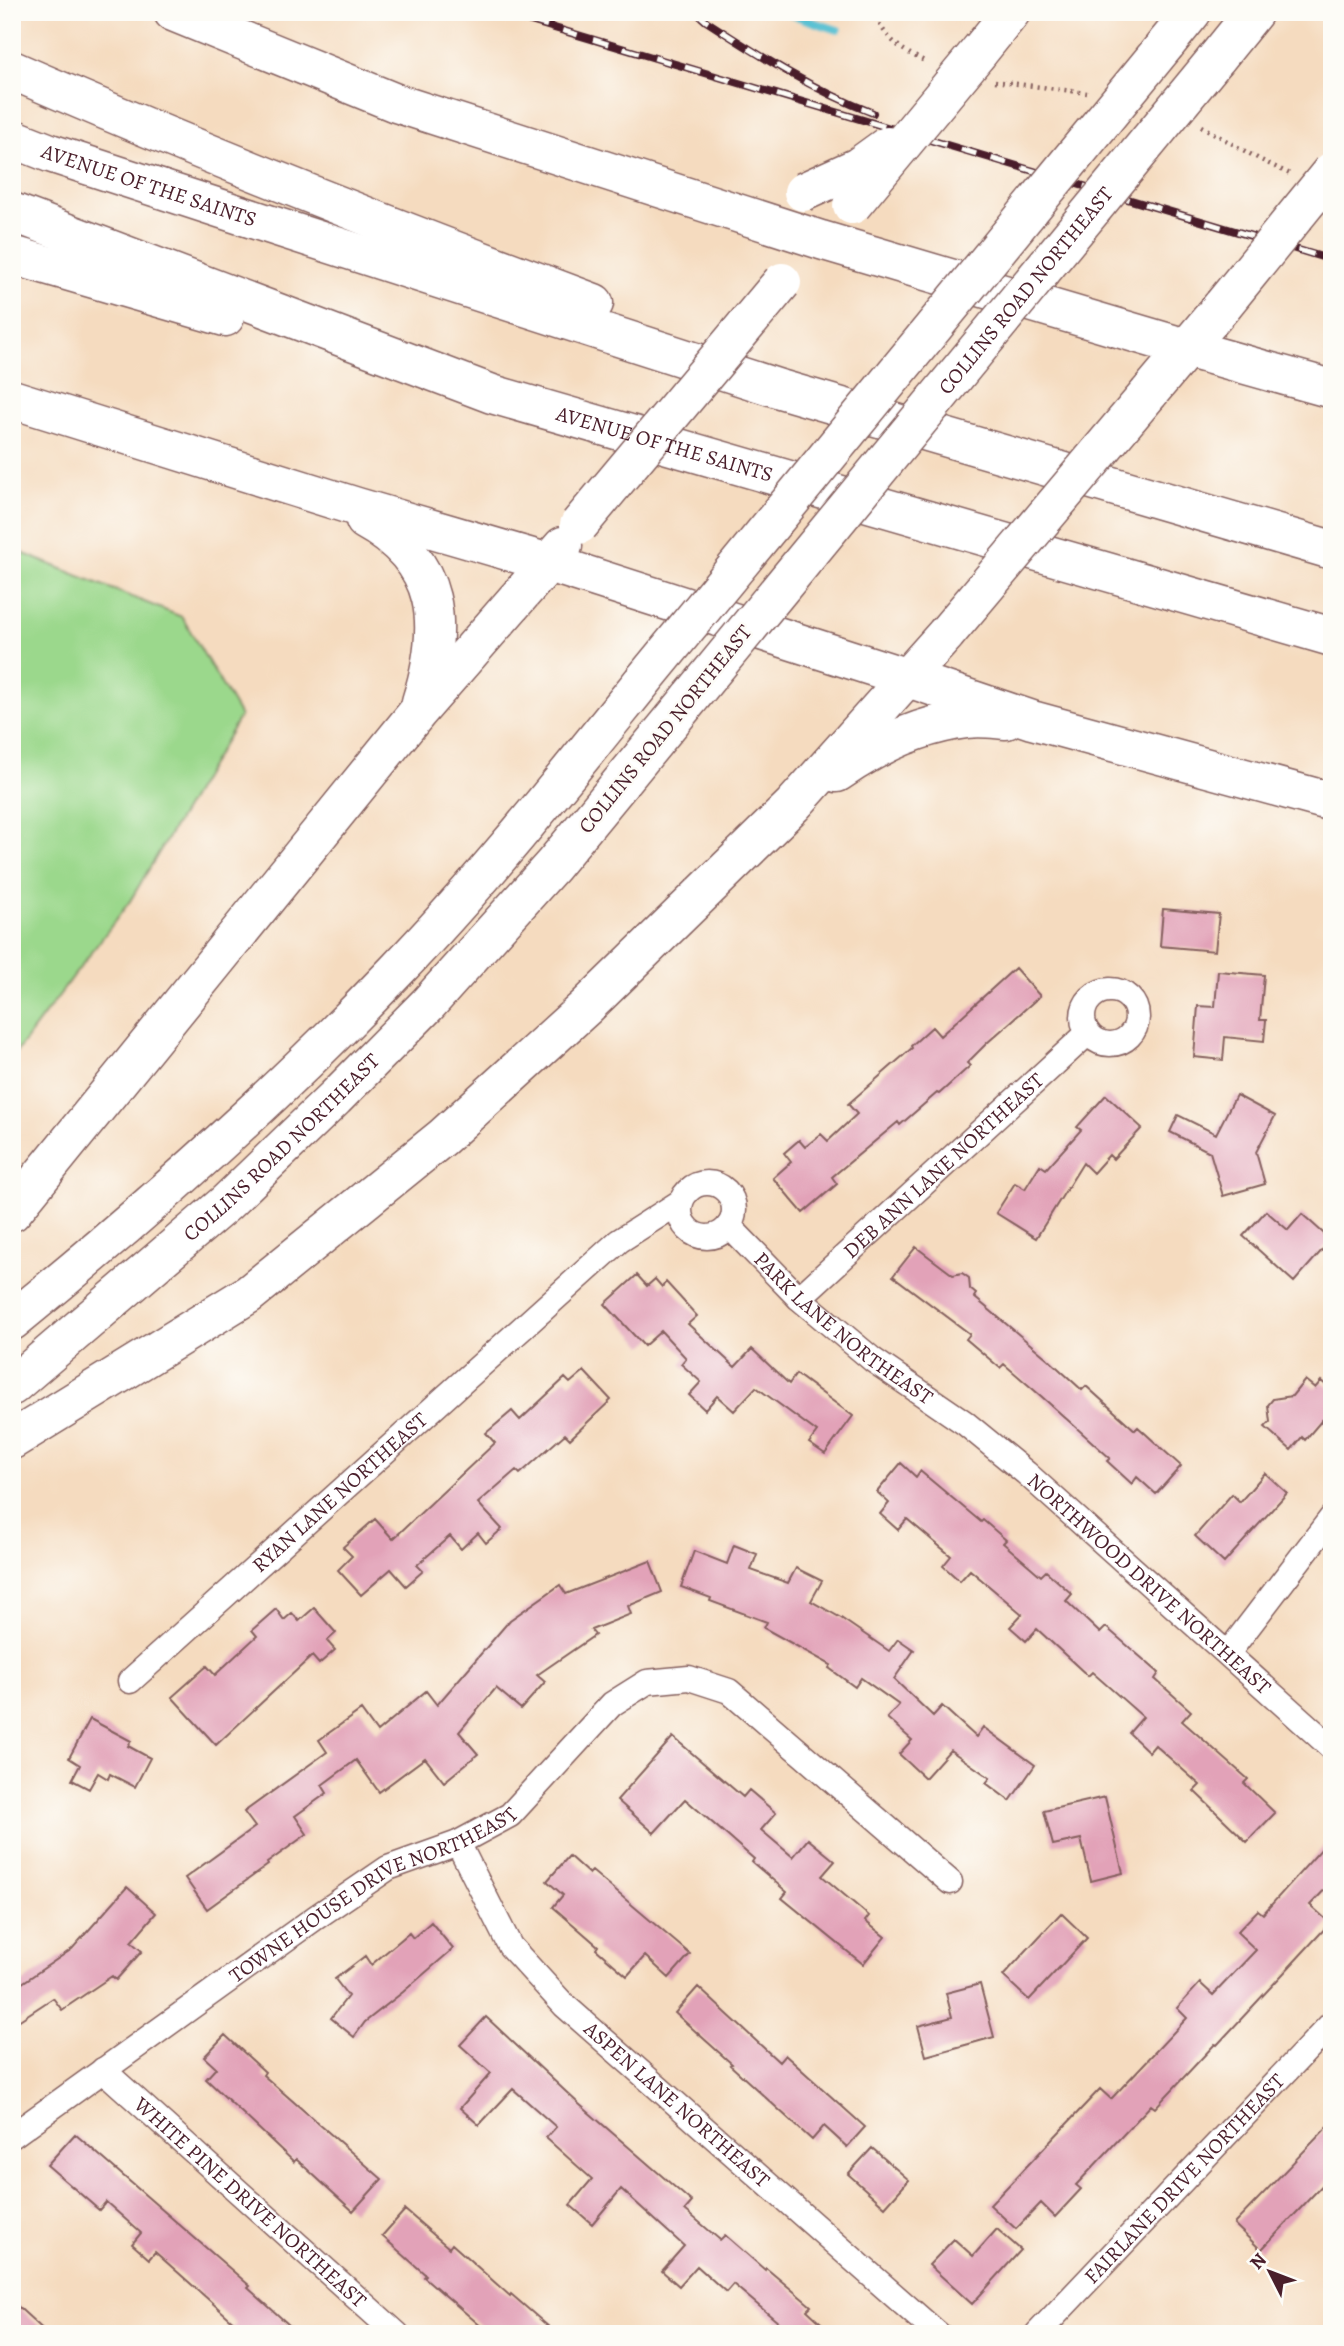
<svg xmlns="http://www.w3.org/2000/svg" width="1344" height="2346" viewBox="0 0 1344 2346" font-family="Alegreya,serif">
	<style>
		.green { fill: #9bd88c; stroke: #727c5c; stroke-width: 2 }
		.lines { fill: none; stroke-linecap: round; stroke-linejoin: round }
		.stream { stroke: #56c0d2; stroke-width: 8 }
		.building { fill: #e2a2b8 }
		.minor-casing { stroke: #86615f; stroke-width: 27 }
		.motorway-casing { stroke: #86615f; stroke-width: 41 }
		.path { stroke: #86615f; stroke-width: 4.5; stroke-dasharray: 2 5; stroke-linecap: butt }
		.minor { stroke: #fff; stroke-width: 24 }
		.motorway { stroke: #fff; stroke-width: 38 }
		.rail-casing { stroke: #4a1f2b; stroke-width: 8 }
		.rail { stroke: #fdfcf7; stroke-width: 5; stroke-dasharray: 16; stroke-linecap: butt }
		.motorway-bridge-casing { stroke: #86615f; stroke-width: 41; stroke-linecap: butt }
		.motorway-bridge { stroke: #fff; stroke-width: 38 }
		.labels { text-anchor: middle; stroke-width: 5; stroke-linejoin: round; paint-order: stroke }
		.street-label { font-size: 21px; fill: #4a1f2b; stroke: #fdfcf7 }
	</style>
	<rect width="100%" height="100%" fill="#fdfcf7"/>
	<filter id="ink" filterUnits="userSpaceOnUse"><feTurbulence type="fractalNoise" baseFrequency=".0143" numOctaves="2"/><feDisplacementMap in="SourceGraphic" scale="14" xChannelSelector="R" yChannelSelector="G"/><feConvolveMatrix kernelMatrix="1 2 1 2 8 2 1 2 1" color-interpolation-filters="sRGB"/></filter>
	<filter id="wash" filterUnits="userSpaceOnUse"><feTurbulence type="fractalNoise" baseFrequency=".00686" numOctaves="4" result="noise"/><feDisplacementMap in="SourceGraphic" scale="28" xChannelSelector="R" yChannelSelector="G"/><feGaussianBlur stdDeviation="1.57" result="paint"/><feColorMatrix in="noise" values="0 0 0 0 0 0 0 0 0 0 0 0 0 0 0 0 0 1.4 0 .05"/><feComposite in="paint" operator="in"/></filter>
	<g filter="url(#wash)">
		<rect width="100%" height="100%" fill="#f5dbbf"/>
		<!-- green -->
		<path class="green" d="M 12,549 L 182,617 L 240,716 L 130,901 L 12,1058 Z"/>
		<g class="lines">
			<!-- stream -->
			<path class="stream" d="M 783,12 L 838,30"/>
		</g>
		<g id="blocks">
			<!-- building -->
			<path class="building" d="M 1163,909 L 1219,914 L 1215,951 L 1160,946 Z
				M 1015,968 L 1040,996 L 987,1043 L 967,1063 L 970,1066 L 939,1094 L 937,1093 L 900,1125 L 898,1122 L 832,1177 L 837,1184 L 803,1213 L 773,1178 L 791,1162 L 784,1153 L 799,1140 L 805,1147 L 821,1134 L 828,1141 L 857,1114 L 848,1104 L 912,1048 L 911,1046 L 932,1027 L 940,1036 Z
				M 1218,971 L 1264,975 L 1260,1020 L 1266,1020 L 1264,1041 L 1225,1037 L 1223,1060 L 1194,1057 L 1198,1006 L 1215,1007 Z
				M 1106,1095 L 1142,1128 L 1113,1159 L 1109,1155 L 1093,1173 L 1083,1163 L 1036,1238 L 996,1213 L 1015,1183 L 1025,1189 L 1040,1165 L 1046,1169 L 1081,1130 L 1077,1127 Z
				M 1236,1095 L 1275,1116 L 1256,1152 L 1265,1184 L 1223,1196 L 1210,1152 L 1170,1132 L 1178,1115 L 1216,1134 Z
				M 1266,1211 L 1288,1230 L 1302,1214 L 1331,1240 L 1294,1282 L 1243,1236 Z
				M 916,1247 L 953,1275 L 962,1273 L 969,1278 L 970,1289 L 976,1294 L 974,1297 L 1048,1359 L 1082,1390 L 1086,1386 L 1135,1430 L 1138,1427 L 1181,1466 L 1156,1494 L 1137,1477 L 1132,1484 L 1107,1461 L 1110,1458 L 1041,1396 L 1004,1364 L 1000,1368 L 966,1339 L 970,1334 L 893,1276 Z
				M 637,1275 L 647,1286 L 655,1279 L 662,1287 L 666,1282 L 697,1316 L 688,1324 L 735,1367 L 752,1349 L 789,1384 L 796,1374 L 853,1416 L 825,1454 L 809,1443 L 817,1432 L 756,1387 L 734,1411 L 717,1396 L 705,1410 L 689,1395 L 701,1382 L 681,1364 L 686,1358 L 661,1331 L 644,1346 L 605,1304 Z
				M 584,1371 L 611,1400 L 570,1439 L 565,1434 L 520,1474 L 516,1470 L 478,1503 L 502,1529 L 486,1543 L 478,1533 L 461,1549 L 450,1536 L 417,1565 L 423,1571 L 406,1586 L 391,1569 L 361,1595 L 338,1570 L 352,1556 L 343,1547 L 375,1519 L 393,1539 L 495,1443 L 486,1433 L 512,1411 L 520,1420 L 565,1378 L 570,1383 Z
				M 1305,1380 L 1315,1388 L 1321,1381 L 1332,1390 L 1332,1429 L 1322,1420 L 1305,1440 L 1302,1437 L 1291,1450 L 1265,1427 L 1270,1422 L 1268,1405 L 1273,1399 L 1292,1396 Z
				M 901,1463 L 916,1477 L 920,1471 L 981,1522 L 983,1520 L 1006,1540 L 1003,1543 L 1041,1576 L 1046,1571 L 1072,1594 L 1066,1601 L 1100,1633 L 1106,1627 L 1159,1673 L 1155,1679 L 1191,1711 L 1182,1721 L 1248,1779 L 1244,1783 L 1275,1813 L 1247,1842 L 1194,1791 L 1200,1785 L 1155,1745 L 1149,1752 L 1129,1733 L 1143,1717 L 1092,1672 L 1088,1676 L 1037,1629 L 1026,1641 L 1010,1627 L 1022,1614 L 970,1570 L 960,1581 L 943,1566 L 951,1556 L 907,1519 L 898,1530 L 880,1514 L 889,1503 L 877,1492 Z
				M 1265,1473 L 1287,1493 L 1224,1563 L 1195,1536 L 1232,1494 L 1240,1502 Z
				M 734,1545 L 757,1554 L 751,1570 L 788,1583 L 796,1568 L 822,1581 L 811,1601 L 841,1618 L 889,1651 L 898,1639 L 914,1650 L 894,1679 L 933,1716 L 942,1706 L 976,1737 L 983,1727 L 1035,1765 L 1010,1801 L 986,1783 L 990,1778 L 950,1750 L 925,1778 L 899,1754 L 912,1740 L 887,1718 L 899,1705 L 861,1678 L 855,1687 L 829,1668 L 831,1665 L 764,1628 L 767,1622 L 710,1601 L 711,1598 L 681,1587 L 694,1551 L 727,1564 Z
				M 650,1561 L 662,1592 L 628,1606 L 631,1614 L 591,1630 L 595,1635 L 537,1675 L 545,1682 L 521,1709 L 496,1688 L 459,1732 L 478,1754 L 444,1782 L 425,1758 L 379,1792 L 356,1760 L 322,1785 L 327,1793 L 295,1816 L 307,1834 L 267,1863 L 268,1865 L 207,1909 L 185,1878 L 255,1827 L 244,1812 L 327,1752 L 319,1740 L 361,1710 L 377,1732 L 426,1691 L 437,1705 L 510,1620 L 560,1585 L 566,1594 Z
				M 314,1608 L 336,1633 L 327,1641 L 335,1650 L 319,1664 L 312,1656 L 216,1745 L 172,1697 L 207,1666 L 215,1675 L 257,1636 L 252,1630 L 276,1609 L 284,1620 L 292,1613 L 299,1621 Z
				M 90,1719 L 131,1741 L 128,1746 L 150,1758 L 135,1787 L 110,1774 L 108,1779 L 98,1773 L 89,1789 L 72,1780 L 80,1765 L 69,1758 Z
				M 673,1737 L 743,1797 L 749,1790 L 776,1813 L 761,1830 L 793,1857 L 808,1839 L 835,1861 L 822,1876 L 869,1916 L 865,1921 L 885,1937 L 863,1964 L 782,1898 L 787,1892 L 752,1862 L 754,1859 L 685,1799 L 654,1833 L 617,1800 Z
				M 1105,1797 L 1123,1873 L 1091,1881 L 1081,1839 L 1053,1845 L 1044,1811 Z
				M 1332,1837 L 1332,1882 L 1310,1905 L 1330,1923 L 1217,2045 L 1215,2044 L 1155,2108 L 1151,2105 L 1076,2185 L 1081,2189 L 1055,2217 L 1041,2203 L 1016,2229 L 990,2205 L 1100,2089 L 1111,2099 L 1187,2018 L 1177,2008 L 1200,1983 L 1213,1995 L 1256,1950 L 1237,1932 L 1258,1910 L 1263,1914 Z
				M 569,1856 L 589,1874 L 592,1871 L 690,1954 L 669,1978 L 645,1956 L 627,1976 L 596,1949 L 598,1946 L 553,1907 L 563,1895 L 547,1881 Z
				M 127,1887 L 156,1913 L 131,1942 L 142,1951 L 116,1980 L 112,1976 L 62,2010 L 53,1998 L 12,2025 L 12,1990 L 72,1949 Z
				M 1061,1913 L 1087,1938 L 1029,2000 L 1003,1976 Z
				M 431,1922 L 453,1949 L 403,1992 L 365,2022 L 354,2037 L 331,2018 L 348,1996 L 335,1979 L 365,1956 L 371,1965 L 409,1933 L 413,1938 Z
				M 980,1984 L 994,2037 L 926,2056 L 918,2026 L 952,2017 L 946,1993 Z
				M 698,1987 L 779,2062 L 785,2055 L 865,2127 L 847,2147 L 824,2126 L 812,2140 L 730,2065 L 732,2064 L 675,2013 Z
				M 486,2017 L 579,2104 L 692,2202 L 685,2210 L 720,2240 L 725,2235 L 765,2270 L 766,2268 L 811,2306 L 807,2310 L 833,2334 L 792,2334 L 733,2284 L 726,2292 L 697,2266 L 679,2286 L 662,2271 L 684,2246 L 621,2189 L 592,2224 L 570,2205 L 592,2179 L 546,2138 L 556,2127 L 513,2089 L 479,2125 L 460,2108 L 491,2073 L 460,2045 Z
				M 225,2035 L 265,2072 L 263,2075 L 382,2179 L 353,2211 L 296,2159 L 294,2162 L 206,2079 L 216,2068 L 204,2057 Z
				M 1332,2122 L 1332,2175 L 1261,2250 L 1234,2224 Z
				M 75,2134 L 250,2286 L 248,2288 L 299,2334 L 227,2334 L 236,2324 L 155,2252 L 149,2259 L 132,2244 L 141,2233 L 106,2202 L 99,2210 L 47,2165 Z
				M 872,2148 L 909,2180 L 885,2207 L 848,2174 Z
				M 405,2210 L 449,2248 L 452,2244 L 510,2296 L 511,2294 L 557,2334 L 490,2334 L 424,2277 L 426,2275 L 382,2236 Z
				M 997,2229 L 1021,2250 L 972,2304 L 929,2265 L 954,2239 L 973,2256 Z
				M 12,2301 L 48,2334 L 12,2334 Z"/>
		</g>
	</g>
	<g filter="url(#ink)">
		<use href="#blocks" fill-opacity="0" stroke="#86615f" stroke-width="2"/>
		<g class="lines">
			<defs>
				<g id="minor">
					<circle cx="1110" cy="1017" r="27"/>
					<circle cx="707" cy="1210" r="27"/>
					<path id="s1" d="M 729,1226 L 799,1298 L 873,1360 L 965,1423 L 1026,1473 L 1332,1748"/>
					<path id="s2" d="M 799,1298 L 1088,1033"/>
					<path d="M 1228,1653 L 1332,1517"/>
					<path id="s3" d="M 130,1681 L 619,1241 L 680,1202"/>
					<path id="s4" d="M 458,1843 L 510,1946 L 564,2005 L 938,2334"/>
					<path id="s5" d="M 103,2070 L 397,2334"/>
					<path id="s6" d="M 12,2136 L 315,1918 L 388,1868 L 458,1843 L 510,1815 L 612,1704 L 647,1682 L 689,1678 L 729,1691 L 950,1882"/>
					<path id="s7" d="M 1037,2334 L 1332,2023"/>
				</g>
				<g id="motorway">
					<path d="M 173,12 L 396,103 L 821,240 L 1186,348 L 1332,389"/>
					<path d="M 1166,44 L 1192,12"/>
					<path d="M 978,53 L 1011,12"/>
					<path d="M 1216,59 L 1254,12"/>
					<path d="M 12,70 C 204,154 398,230 594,303"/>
					<path id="s8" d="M 12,138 L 50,153 L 265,223 L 780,389 L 1332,550"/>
					<path id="s9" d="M 12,212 L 492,394 L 1332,637"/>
					<path d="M 12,255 L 225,317"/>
					<path d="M 1149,393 L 1223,305"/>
					<path d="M 12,399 L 357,507 L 549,563 L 905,677 L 1032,720 L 1332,802"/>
					<path d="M 365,520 C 442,562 445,625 421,702"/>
					<path d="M 837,773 C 877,745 919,725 967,719 C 980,717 993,719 1006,720"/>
					<path d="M 12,1212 L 417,713 L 563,546"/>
					<path d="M 12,1321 C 146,1212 276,1097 395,972 C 483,881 562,781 642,682"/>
					<path id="s10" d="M 12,1386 L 226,1203 L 335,1098 L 428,1004 L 553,865 L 692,696"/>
					<path d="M 12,1440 L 249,1294 L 443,1137 L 586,1007 L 793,805 L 946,634"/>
				</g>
			</defs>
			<!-- minor casing -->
			<use href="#minor" class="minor-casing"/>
			<!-- motorway casing -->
			<use href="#motorway" class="motorway-casing"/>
			<!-- path -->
			<path class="path" d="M 872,12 C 887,39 899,50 927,62
				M 995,81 L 1087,93
				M 1201,126 L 1259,159 L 1292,175"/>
			<!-- minor -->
			<use href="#minor" class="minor"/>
			<!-- motorway -->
			<use href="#motorway" class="motorway"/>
			<defs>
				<path id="rail" d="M 501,12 L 1332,260
					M 696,12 L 706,21 C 760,56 813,90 873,113"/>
			</defs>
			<!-- rail casing -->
			<use href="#rail" class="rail-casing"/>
			<!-- rail -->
			<use href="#rail" class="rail"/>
			<defs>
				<g id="motorway-bridge">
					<path d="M 803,192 L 858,167 L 887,146"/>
					<path d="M 852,205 L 978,53"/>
					<path d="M 1223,305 L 1332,171"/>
					<path d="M 579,525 L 782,282"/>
					<path d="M 946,634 L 1149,393"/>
					<path d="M 642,682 L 1166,44"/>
					<path id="s11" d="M 692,696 L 1216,59"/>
				</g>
			</defs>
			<!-- motorway-bridge casing -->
			<use href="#motorway-bridge" class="motorway-bridge-casing"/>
			<!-- motorway-bridge -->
			<use href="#motorway-bridge" class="motorway-bridge"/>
		</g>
	</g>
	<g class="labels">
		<!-- street labels -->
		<g class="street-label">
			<text dy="7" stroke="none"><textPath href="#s8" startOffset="145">AVENUE OF THE SAINTS</textPath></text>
			<text dy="7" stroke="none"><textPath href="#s11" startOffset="525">COLLINS ROAD NORTHEAST</textPath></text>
			<text dy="7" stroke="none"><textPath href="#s9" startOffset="693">AVENUE OF THE SAINTS</textPath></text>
			<text transform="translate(665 729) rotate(-51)" y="7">COLLINS ROAD NORTHEAST</text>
			<text dy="7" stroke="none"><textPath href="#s10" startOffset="360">COLLINS ROAD NORTHEAST</textPath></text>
			<text dy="7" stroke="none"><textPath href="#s2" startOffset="196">DEB ANN LANE NORTHEAST</textPath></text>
			<text dy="7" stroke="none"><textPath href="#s1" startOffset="154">PARK LANE NORTHEAST</textPath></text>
			<text dy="7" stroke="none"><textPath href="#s3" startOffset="282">RYAN LANE NORTHEAST</textPath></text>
			<text dy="7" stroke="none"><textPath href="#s1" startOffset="553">NORTHWOOD DRIVE NORTHEAST</textPath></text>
			<text dy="7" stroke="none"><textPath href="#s6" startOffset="436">TOWNE HOUSE DRIVE NORTHEAST</textPath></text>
			<text dy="7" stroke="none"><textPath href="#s4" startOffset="346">ASPEN LANE NORTHEAST</textPath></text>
			<text dy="7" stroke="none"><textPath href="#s7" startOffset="214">FAIRLANE DRIVE NORTHEAST</textPath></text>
			<text dy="7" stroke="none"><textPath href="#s5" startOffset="198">WHITE PINE DRIVE NORTHEAST</textPath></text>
		</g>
	</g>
	<!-- margin -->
	<rect width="1344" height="2346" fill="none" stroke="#fdfcf7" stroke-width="42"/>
	<!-- north arrow -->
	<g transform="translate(1270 2272) rotate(312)" stroke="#fdfcf7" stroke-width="5" paint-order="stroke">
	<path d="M0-5L12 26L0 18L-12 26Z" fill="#4a1f2b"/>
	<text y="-10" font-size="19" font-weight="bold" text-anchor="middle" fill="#4a1f2b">N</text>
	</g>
</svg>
